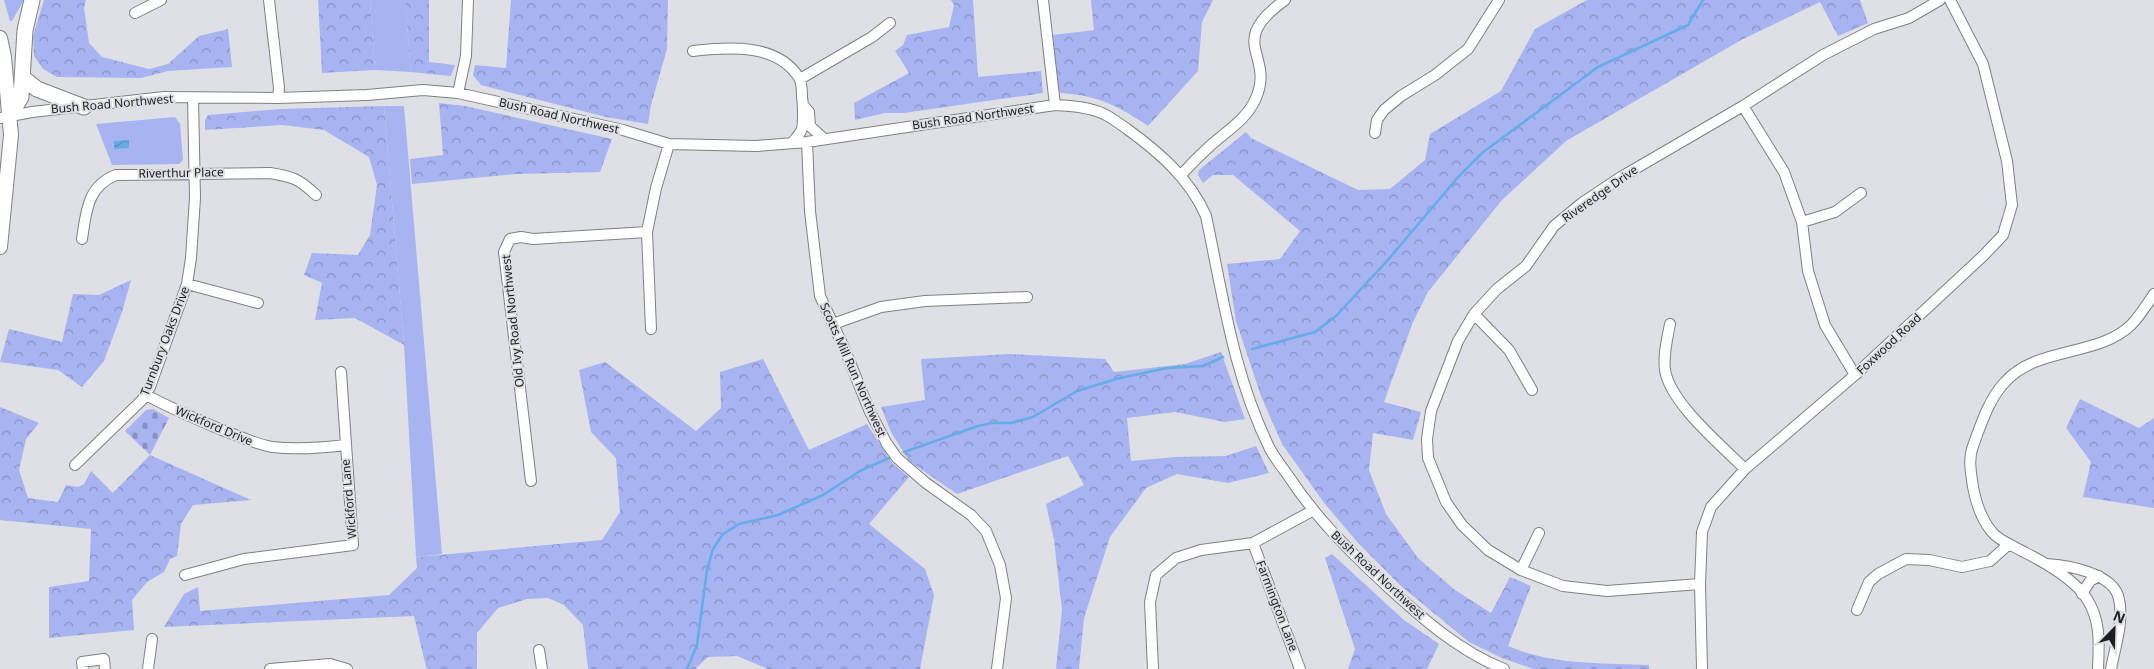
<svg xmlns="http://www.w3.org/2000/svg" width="2154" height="669" viewBox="0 0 2154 669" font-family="'Noto Sans',sans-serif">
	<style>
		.green { fill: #a8b3f1 }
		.forest { fill: url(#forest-crowns) }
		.cemetery { fill: url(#cemetery-stones) }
		.water { fill: url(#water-waves) }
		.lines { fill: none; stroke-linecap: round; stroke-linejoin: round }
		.stream { stroke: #65ade8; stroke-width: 2.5 }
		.minor-casing { stroke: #7f8084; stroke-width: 12 }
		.major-casing { stroke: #7f8084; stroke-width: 16 }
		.highway-casing { stroke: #7f8084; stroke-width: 17 }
		.minor { stroke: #fff; stroke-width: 10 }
		.major { stroke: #fff; stroke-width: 14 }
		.highway { stroke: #fff; stroke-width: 15 }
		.labels { text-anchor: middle; stroke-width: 4; stroke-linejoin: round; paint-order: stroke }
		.street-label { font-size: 12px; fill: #1e1e20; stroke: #dfe0e5 }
	</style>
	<defs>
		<pattern id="forest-crowns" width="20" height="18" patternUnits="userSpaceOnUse" patternTransform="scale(1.25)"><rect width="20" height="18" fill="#a8b3f1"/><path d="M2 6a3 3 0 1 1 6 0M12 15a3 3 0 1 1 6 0" fill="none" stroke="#8891c3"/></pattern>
		<pattern id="cemetery-stones" width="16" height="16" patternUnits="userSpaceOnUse" patternTransform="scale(1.25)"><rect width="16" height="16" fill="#a8b3f1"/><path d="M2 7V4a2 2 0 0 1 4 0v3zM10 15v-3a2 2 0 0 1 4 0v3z" fill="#8891c3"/></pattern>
		<pattern id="water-waves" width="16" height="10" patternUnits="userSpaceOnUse" patternTransform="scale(1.25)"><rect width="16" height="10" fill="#65ade8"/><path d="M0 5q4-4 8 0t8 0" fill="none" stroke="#538cbc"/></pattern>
	</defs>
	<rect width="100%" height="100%" fill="#dfe0e5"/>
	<!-- green -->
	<path class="green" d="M 4,0 L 24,0 L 12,21 L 10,21 Z
		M 370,0 L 405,0 L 411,72 L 375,70 Z
		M 384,106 L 404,106 L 442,554 L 416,557 L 404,345 Z
		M 175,117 L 180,124 L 183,160 L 179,164 L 112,165 L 96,124 Z"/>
	<!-- forest -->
	<path class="forest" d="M 44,0 L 86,0 L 84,8 L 89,43 L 102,57 L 149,69 L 168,64 L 199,36 L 228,29 L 232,67 L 168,71 L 141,78 L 57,77 L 43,69 L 34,56 L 33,36 Z
		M 318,0 L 370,0 L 375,70 L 322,73 Z
		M 405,0 L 429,0 L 429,62 L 455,65 L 451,76 L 411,72 Z
		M 511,0 L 668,0 L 667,49 L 651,105 L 648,124 L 606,117 L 481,85 L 473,75 L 475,65 L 506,68 Z
		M 951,0 L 973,0 L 978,77 L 1041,71 L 1043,93 L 904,113 L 885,113 L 855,120 L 854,103 L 909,73 L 895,51 L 903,45 L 907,35 L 949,27 L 954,5 Z
		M 1091,0 L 1213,0 L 1202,22 L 1198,71 L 1148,126 C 1119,106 1097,95 1060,93 L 1058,88 L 1053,35 L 1094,30 Z
		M 1587,0 L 1860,0 L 1868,23 L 1838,36 L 1820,2 L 1743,39 L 1566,141 L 1502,200 L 1428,292 L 1413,322 L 1384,402 L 1421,412 L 1413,440 L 1373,433 L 1369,470 L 1386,514 L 1418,558 L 1455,590 L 1491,613 L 1510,577 L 1531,586 L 1508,646 C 1551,665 1602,663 1649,665 L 1649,669 L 1534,669 L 1525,666 L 1502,658 L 1469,642 L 1401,586 L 1359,544 L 1325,504 L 1282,444 L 1261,396 L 1236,321 L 1227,264 L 1280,259 L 1300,231 L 1233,175 L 1213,175 L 1203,183 L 1198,175 L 1199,170 L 1246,132 L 1251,138 L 1358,190 L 1390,189 L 1425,160 L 1430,134 L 1501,91 L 1535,29 Z
		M 439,103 L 465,106 L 612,139 L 600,172 L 516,174 L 412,184 L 410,159 L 443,155 Z
		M 384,106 L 404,345 L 355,318 L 315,320 L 322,283 L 304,275 L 312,253 L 358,255 L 370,235 L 377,185 L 369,157 L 324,130 L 282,125 L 205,130 L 205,120 L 208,115 L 281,109 Z
		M 131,280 L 122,312 L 104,361 L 82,387 L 58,370 L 0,362 L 9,329 L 62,342 L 73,294 L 99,295 Z
		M 1221,352 L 1245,419 L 1225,422 L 1175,412 L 1127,418 L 1131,461 L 1176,457 L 1226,456 L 1256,446 L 1269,473 L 1228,483 L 1177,474 L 1146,488 L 1110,537 L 1084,618 L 1079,669 L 1056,669 L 1062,610 L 1054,540 L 1046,504 L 1084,485 L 1068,456 L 957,494 L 909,461 L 891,432 L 881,407 L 925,400 L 921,359 L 1010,354 L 1105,359 L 1114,372 L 1185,364 Z
		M 763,359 L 809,450 L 867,424 L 893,464 L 909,477 L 869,524 L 925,569 L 934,595 L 920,669 L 768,669 L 737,656 L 708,657 L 695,669 L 588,669 L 583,625 L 564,605 L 548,598 L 527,599 L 498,608 L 477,633 L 477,669 L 428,669 L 426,667 L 414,616 L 164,627 L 184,594 L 198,587 L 200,611 L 389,595 L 417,568 L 416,557 L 602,540 L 620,512 L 616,458 L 591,432 L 579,370 L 605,362 L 696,431 L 721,408 L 720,372 Z
		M 2080,399 L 2139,428 L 2154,418 L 2154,508 L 2083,497 L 2091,462 L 2066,428 Z
		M 0,407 L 39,423 L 26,439 L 19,470 L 28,498 L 58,502 L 66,485 L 78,487 L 84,484 L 91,471 L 113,493 L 150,455 L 251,500 L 193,505 L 181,524 L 177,556 L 170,559 L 164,572 L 147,582 L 132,600 L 134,630 L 49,638 L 49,587 L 89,581 L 91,529 L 0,520 Z
		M 1332,554 L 1404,620 L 1439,644 L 1427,669 L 1348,669 L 1355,649 L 1325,558 Z"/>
	<!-- cemetery -->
	<path class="cemetery" d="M 153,409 L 169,418 L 150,455 L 125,431 L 146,410 Z"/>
	<!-- water -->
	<path class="water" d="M 129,140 L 129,148 L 114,149 L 114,141 Z"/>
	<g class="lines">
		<!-- stream -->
		<path class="stream" d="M 1252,349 L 1315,332 L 1336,316 L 1387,261 L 1459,176 L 1482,153 L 1598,67 L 1688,25 L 1703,0
			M 904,452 L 978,426 L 992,423 L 1011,423 L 1033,417 L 1077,391 L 1116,379 L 1167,368 L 1203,366 L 1223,357
			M 687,669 L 697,645 L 707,570 L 713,549 L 723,534 L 739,524 L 778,515 L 823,495 L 860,471 L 889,458"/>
		<defs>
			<path id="minor" d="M 269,0 L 279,88 L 278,98
				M 1043,0 L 1055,105
				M 135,13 L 161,0
				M 693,51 C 728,47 778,43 799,78 C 802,83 802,91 802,97 C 803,103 804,126 801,131 C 799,135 795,139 792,143
				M 800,79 L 872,37 L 890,23
				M 458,93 L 466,56 L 468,0
				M 804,106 L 809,112 L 810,126 L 824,139
				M 1743,106 L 1784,172 L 1802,222 L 1808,271 L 1825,325 L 1855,375
				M 0,118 L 32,112 L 164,97 L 278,98 L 367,95 L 423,90 L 458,93 L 623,130 L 669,144 L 756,146 L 807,142 L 1055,105 C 1072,106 1089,107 1104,114 C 1112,118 1120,124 1127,129 C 1159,152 1190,179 1206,216 C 1223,296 1233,374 1270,449 C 1275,458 1281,466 1287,474 C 1315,517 1350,552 1388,587 C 1423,619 1459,651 1504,669
				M 1375,133 L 1377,120 L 1384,110 L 1401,96 L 1435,75 L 1468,49 L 1499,0
				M 807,142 L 810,211 L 820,296 L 845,350 L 870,412 L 887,444 L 897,458 L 926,483 L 971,515 L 986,531 L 1000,565 L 1006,598 L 997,669
				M 1181,175 C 1191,164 1201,154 1211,145 C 1228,130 1247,119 1256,98 C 1275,54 1225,43 1285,0
				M 1802,222 L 1835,212 L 1861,193
				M 82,239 C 86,213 87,186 116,175 L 270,173 C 294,177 299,179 316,195
				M 187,284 L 258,303
				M 1474,314 L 1509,350 L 1532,390
				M 833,324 L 881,307 L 925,301 L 1027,297
				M 1670,324 C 1667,340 1663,355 1665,370 C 1670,403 1722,446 1745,469
				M 651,329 L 647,232 L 656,188 L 669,144
				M 146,395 C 170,408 196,419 222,430 C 239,436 255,444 272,447 C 297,450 321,448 345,445
				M 75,465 L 142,400 L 150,387 L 187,284 L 191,258 L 195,198 L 193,98
				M 531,481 L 504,252 L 510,239 L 521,237 L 533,239 L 647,232
				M 1253,543 L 1300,669
				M 2046,564 C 2067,565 2114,573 2119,599 C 2124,621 2115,647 2111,669
				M 1521,570 L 1539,533
				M 185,575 L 244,559 L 353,545 L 341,372
				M 1700,584 L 1607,591 L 1563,586 L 1521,570 L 1488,550 L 1462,525 L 1446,502 L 1428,458 L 1427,439 L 1431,411 L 1458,341 L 1474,314 L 1497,289 L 1526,266 L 1554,226 L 1582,203 L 1621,177 L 1743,106 L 1823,55 L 1874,29 L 1909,18 L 1940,0
				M 2082,594 L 2090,581 L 2099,576
				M 1857,610 L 1869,582 L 1878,574 L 1906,559 L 1929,560 L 1962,567 L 1990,561 L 2009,544
				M 539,650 L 542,669
				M 83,669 L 82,662 L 104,659 L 105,669
				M 148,669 L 152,639
				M 270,669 L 330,664 L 347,669
				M 1153,669 L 1150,602 L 1156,575 L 1176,558 L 1201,550 L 1253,543 L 1312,511
				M 1702,669 L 1700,584 L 1702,532 L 1711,507 L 1745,469 L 1855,375 L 1984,255 L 2003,235 L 2012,205 L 2007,161 L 1983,64 L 1950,0
				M 2098,669 C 2099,644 2101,621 2087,599 C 2075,580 2044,562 2024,552 C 2014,546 1999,541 1992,532 C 1981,519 1976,503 1973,487 C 1971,473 1968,459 1973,446 C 1981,424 1989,399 2005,382 C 2037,346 2098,357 2131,325 C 2140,316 2147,304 2154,294"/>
			<path id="major" d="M 0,38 L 4,57 L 11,135 L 0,247"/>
			<path id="highway" d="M 23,78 L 37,89 L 84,107
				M 10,116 L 21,97 L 25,30 L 32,0"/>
		</defs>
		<!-- minor casing -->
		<use href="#minor" class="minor-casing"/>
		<!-- major casing -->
		<use href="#major" class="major-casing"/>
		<!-- highway casing -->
		<use href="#highway" class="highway-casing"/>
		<!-- minor -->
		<use href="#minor" class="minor"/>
		<!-- major -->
		<use href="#major" class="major"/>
		<!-- highway -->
		<use href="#highway" class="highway"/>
	</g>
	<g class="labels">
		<!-- street labels -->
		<g class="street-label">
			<text transform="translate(112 104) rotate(-5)" y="4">Bush Road Northwest</text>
			<text transform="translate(559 116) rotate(13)" y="4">Bush Road Northwest</text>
			<text transform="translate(973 117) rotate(-8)" y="4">Bush Road Northwest</text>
			<text transform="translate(181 173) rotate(-1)" y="4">Riverthur Place</text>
			<text transform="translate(1600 194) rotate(-35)" y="4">Riveredge Drive</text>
			<text transform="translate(513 321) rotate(-96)" y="4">Old Ivy Road Northwest</text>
			<text transform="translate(165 341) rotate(-69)" y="4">Turnbury Oaks Drive</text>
			<text transform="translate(1889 344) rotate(-43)" y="4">Foxwood Road</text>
			<text transform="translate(853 370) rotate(66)" y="4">Scotts Mill Run Northwest</text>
			<text transform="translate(214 426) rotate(23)" y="4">Wickford Drive</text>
			<text transform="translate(349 499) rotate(-95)" y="4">Wickford Lane</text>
			<text transform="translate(1378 575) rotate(43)" y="4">Bush Road Northwest</text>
			<text transform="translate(1277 606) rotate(69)" y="4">Farmington Lane</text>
		</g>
	</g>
	<!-- north arrow -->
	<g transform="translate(2114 629) rotate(23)" stroke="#dfe0e5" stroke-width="4" paint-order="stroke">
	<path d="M0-4L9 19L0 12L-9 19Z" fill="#1e1e20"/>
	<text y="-8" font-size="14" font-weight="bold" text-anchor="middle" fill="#1e1e20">N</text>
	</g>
</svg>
